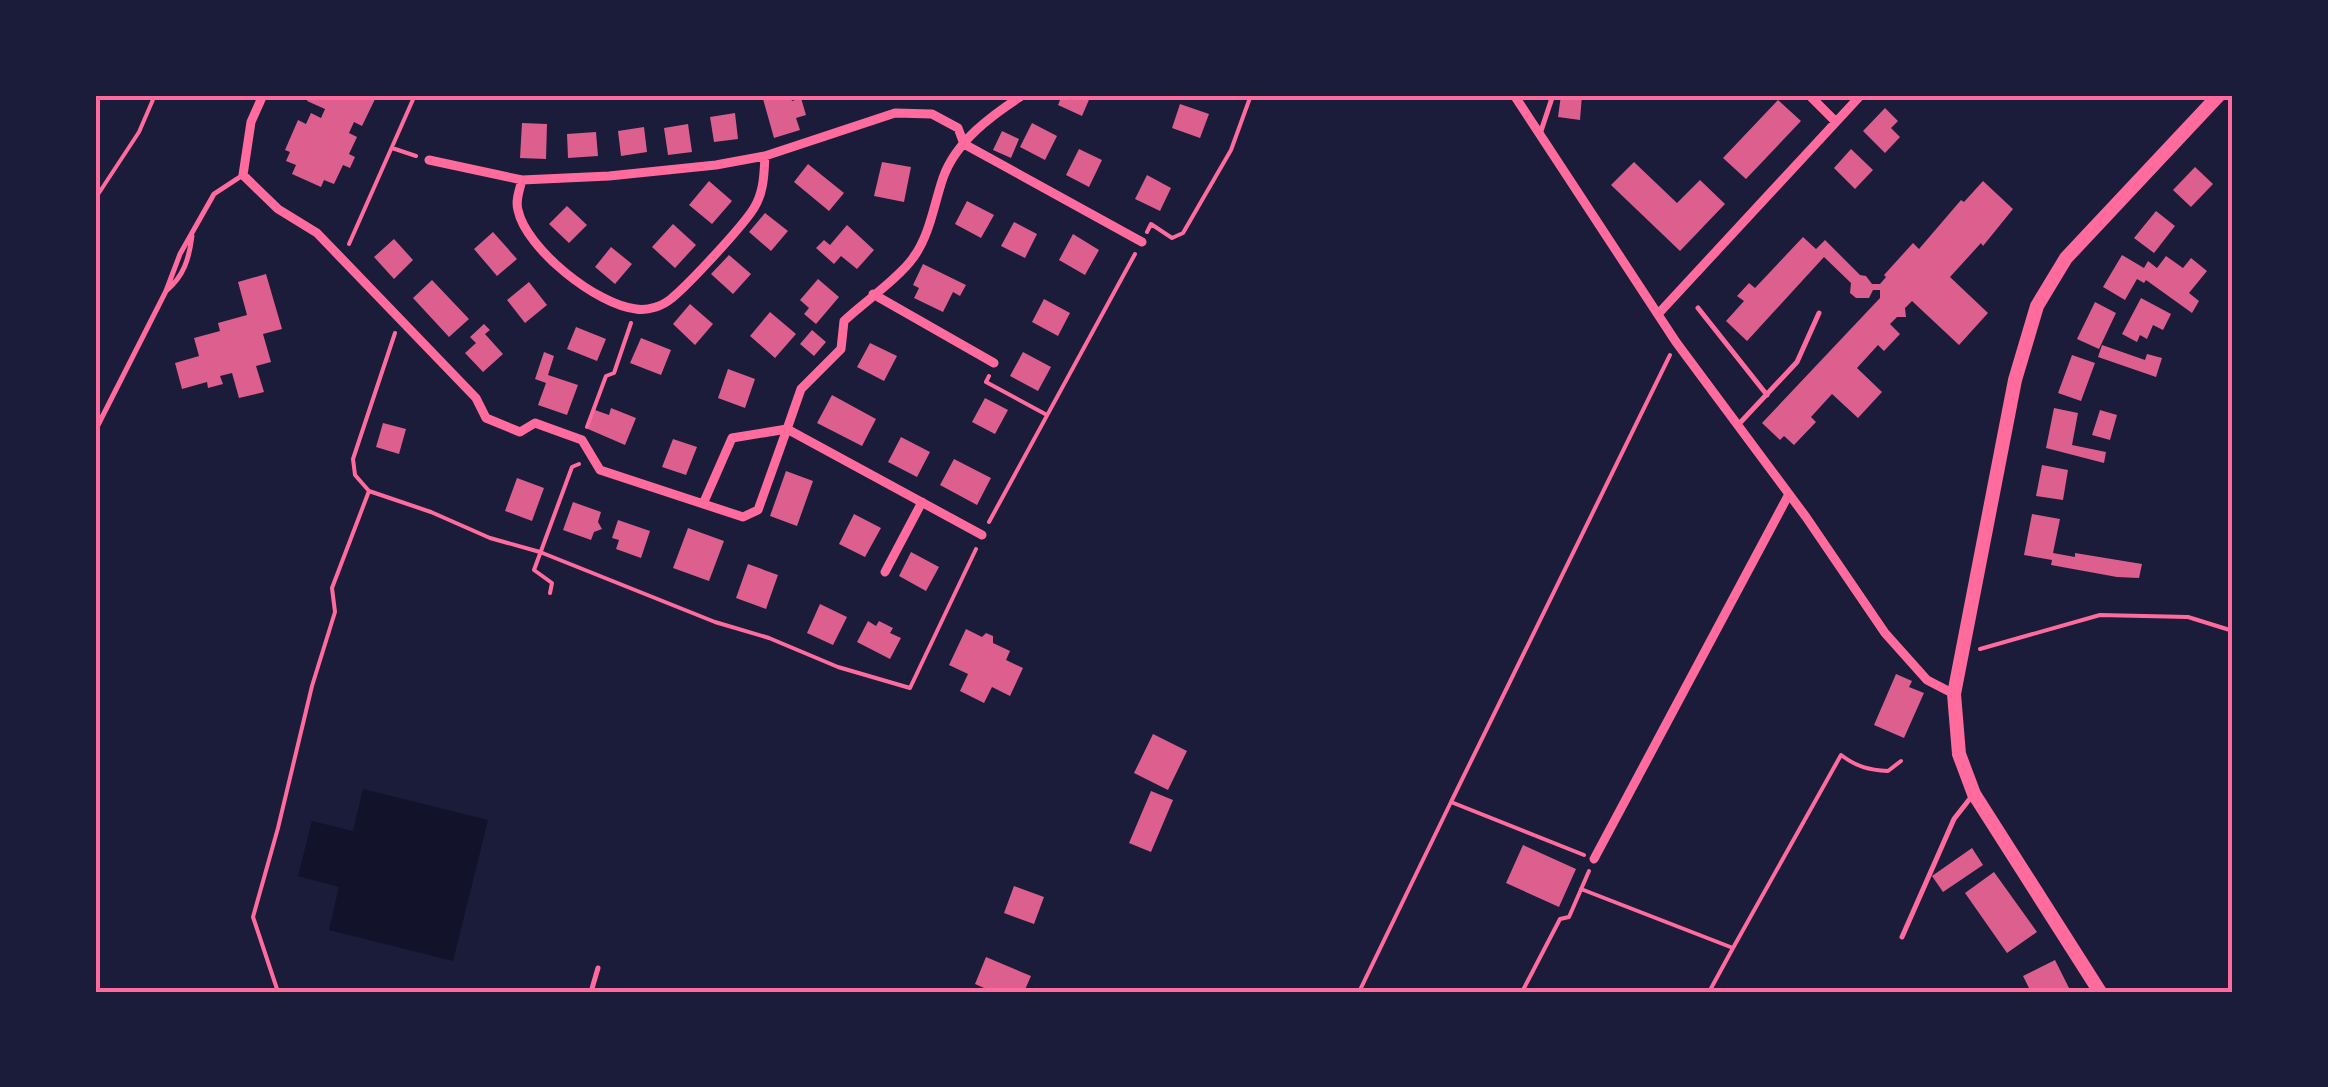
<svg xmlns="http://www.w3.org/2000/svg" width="2328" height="1087" viewBox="0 0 2328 1087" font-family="'Roboto Condensed',sans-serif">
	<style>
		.water { fill: #12122b }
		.building { fill: #dd5f8e }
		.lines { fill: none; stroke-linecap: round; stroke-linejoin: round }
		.path { stroke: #ff6b9d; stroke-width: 4 }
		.service { stroke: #ff6b9d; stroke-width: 5 }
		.minor { stroke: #ff6b9d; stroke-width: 9 }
		.primary { stroke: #ff6b9d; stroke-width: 14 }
		.neatline { fill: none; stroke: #ff6b9d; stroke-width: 4 }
	</style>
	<rect width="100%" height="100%" fill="#1b1b3a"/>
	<!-- water -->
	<path class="water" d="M 363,789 L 488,820 L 453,961 L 329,930 L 339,887 L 298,876 L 312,821 L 353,831 Z"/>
	<!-- building -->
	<path class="building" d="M 310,95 L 377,95 L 362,126 L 354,122 L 349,133 L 357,137 L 349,154 L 355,157 L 350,168 L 343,165 L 334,184 L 324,180 L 321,187 L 292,174 L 296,165 L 286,161 L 290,152 L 285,150 L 298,120 L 306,124 L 311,113 L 321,118 L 325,109 L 307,101 Z
		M 778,95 L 790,95 L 792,101 L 801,98 L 806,115 L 796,118 L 800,130 L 774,138 L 763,99 Z
		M 1062,95 L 1091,95 L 1082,116 L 1058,105 Z
		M 1561,95 L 1582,95 L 1580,120 L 1558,117 Z
		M 1778,100 L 1801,121 L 1746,179 L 1723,158 Z
		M 1180,104 L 1209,114 L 1200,138 L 1172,128 Z
		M 1885,108 L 1898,121 L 1891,128 L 1900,137 L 1885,153 L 1863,131 Z
		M 735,113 L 738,139 L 714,142 L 710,117 Z
		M 522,123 L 547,124 L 546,159 L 520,158 Z
		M 1032,123 L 1057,136 L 1045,160 L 1020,147 Z
		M 688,124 L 692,152 L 668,155 L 664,128 Z
		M 644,127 L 647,152 L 621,156 L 618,131 Z
		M 1002,131 L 1019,139 L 1011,158 L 993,150 Z
		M 596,132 L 598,156 L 568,158 L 567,134 Z
		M 1079,149 L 1102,160 L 1089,187 L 1066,175 Z
		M 1851,149 L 1873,170 L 1855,189 L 1834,168 Z
		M 882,162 L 911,167 L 904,202 L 874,196 Z
		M 1634,162 L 1677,203 L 1700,180 L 1725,204 L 1680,251 L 1611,185 Z
		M 808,164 L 844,193 L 829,211 L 794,182 Z
		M 2195,167 L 2213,184 L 2191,207 L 2173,190 Z
		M 1147,175 L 1171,188 L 1160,211 L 1135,199 Z
		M 709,181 L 732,201 L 712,224 L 689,205 Z
		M 1983,181 L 2013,209 L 1983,246 L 1981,243 L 1950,277 L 1988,313 L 1959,345 L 1912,301 L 1905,308 L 1906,317 L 1897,317 L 1890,324 L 1900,334 L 1884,351 L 1878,345 L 1857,368 L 1882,392 L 1858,418 L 1832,394 L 1811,417 L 1816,422 L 1794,445 L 1784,436 L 1780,440 L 1762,423 L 1880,298 L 1880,290 L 1873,290 L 1869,298 L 1856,298 L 1850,293 L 1851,283 L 1824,257 L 1747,341 L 1726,321 L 1744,301 L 1737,296 L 1749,283 L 1755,288 L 1803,237 L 1816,249 L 1825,240 L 1860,275 L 1866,276 L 1872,284 L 1880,284 L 1886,277 L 1884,275 L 1913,243 L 1919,249 L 1961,200 L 1964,202 Z
		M 967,201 L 994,215 L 981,238 L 955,224 Z
		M 567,206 L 587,225 L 569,243 L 549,224 Z
		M 2156,211 L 2175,226 L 2154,253 L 2134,238 Z
		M 765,213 L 788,231 L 771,251 L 749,232 Z
		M 1014,222 L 1037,234 L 1025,258 L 1001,246 Z
		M 673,224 L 696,245 L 675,268 L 652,247 Z
		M 847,225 L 874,250 L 857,269 L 841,256 L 834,264 L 816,248 L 824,240 L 830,245 Z
		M 493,232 L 517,259 L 497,276 L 474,249 Z
		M 1073,234 L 1099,250 L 1085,275 L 1059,260 Z
		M 394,239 L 413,260 L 394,279 L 374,257 Z
		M 611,247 L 632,264 L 615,284 L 595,267 Z
		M 729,255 L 751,274 L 733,294 L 711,274 Z
		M 2122,255 L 2144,268 L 2148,261 L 2157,268 L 2166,256 L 2183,268 L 2191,258 L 2207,271 L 2189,293 L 2199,301 L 2192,313 L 2146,280 L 2144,283 L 2137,279 L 2125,300 L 2103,287 Z
		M 923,264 L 966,285 L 960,296 L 953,292 L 943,312 L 914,298 L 919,288 L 913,285 Z
		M 266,274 L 282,329 L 263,334 L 271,362 L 256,366 L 264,392 L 239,398 L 232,373 L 220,376 L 223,384 L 208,388 L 207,382 L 182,389 L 175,363 L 199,356 L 194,338 L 220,331 L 218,323 L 247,315 L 238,282 Z
		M 818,279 L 839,297 L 816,324 L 804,314 L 809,308 L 800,300 Z
		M 432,280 L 469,319 L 449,337 L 413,298 Z
		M 529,282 L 547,305 L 525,323 L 507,300 Z
		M 2141,298 L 2171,314 L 2163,330 L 2153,325 L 2147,339 L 2140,335 L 2137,342 L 2122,334 Z
		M 1044,299 L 1070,313 L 1058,336 L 1032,322 Z
		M 2095,302 L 2116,313 L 2099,349 L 2077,339 Z
		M 690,304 L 713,324 L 695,345 L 673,324 Z
		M 770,312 L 796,334 L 775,358 L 750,336 Z
		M 484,324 L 490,330 L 485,334 L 503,354 L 483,372 L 465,353 L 476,343 L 470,337 Z
		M 576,327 L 606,339 L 597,361 L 567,349 Z
		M 812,330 L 826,342 L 814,356 L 800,344 Z
		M 641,338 L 671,350 L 661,375 L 630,363 Z
		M 870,343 L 897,356 L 884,381 L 857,367 Z
		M 2102,345 L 2145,360 L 2147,354 L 2162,358 L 2156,377 L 2098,357 Z
		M 544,352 L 554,356 L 548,375 L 578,385 L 567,415 L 538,405 L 546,383 L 535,379 Z
		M 1023,352 L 1051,367 L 1038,391 L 1010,376 Z
		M 2072,355 L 2095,363 L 2081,401 L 2058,393 Z
		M 728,369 L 755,379 L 745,408 L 718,398 Z
		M 832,395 L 876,419 L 862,446 L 817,423 Z
		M 985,398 L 1008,410 L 995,434 L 972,422 Z
		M 611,408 L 636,418 L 625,445 L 588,429 L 595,410 L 609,415 Z
		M 2054,408 L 2078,413 L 2072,445 L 2106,452 L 2104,463 L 2046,448 Z
		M 2100,410 L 2117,415 L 2110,440 L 2092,435 Z
		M 383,423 L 406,429 L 399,454 L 376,447 Z
		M 901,437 L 930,452 L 917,477 L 888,462 Z
		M 673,439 L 697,447 L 686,475 L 662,467 Z
		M 954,459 L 991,478 L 977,505 L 940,485 Z
		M 2042,465 L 2068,470 L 2063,500 L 2036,496 Z
		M 786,471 L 813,481 L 797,526 L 770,516 Z
		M 517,478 L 544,488 L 532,521 L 505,511 Z
		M 573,502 L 601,512 L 598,522 L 602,529 L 594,532 L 591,540 L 563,530 Z
		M 854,514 L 881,528 L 865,557 L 839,544 Z
		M 2032,514 L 2060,519 L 2053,553 L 2075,557 L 2075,553 L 2142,564 L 2139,578 L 2117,577 L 2051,565 L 2052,560 L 2024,555 Z
		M 618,520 L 650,531 L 641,558 L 616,549 L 619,540 L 612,538 Z
		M 688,528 L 724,541 L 709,581 L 673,568 Z
		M 911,552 L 939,567 L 926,591 L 899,576 Z
		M 748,564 L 778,575 L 766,609 L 736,598 Z
		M 820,604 L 847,617 L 833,645 L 807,633 Z
		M 868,621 L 876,626 L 879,621 L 893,628 L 890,633 L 901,638 L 890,659 L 857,642 Z
		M 966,629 L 982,637 L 986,633 L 993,636 L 993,643 L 1010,651 L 1006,660 L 1023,668 L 1010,696 L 992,687 L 984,703 L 960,691 L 968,674 L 949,665 Z
		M 1896,674 L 1912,681 L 1909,687 L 1924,693 L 1904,738 L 1874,725 Z
		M 1153,734 L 1187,751 L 1168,790 L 1134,773 Z
		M 1151,791 L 1173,800 L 1151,852 L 1129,843 Z
		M 1523,845 L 1576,869 L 1559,907 L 1506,883 Z
		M 1972,848 L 1983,865 L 1943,892 L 1932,876 Z
		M 1994,872 L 2037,932 L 2007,953 L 1965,893 Z
		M 1014,886 L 1044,897 L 1034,924 L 1004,913 Z
		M 986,957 L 1031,976 L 1024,992 L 993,992 L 975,984 Z
		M 2055,960 L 2071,992 L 2031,992 L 2023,976 Z"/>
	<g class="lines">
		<!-- path -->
		<path class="path" d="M 392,148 L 416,156
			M 95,199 L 139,132 L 155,95
			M 1147,232 L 1151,224 L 1172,238 L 1183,233 L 1231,150 L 1251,95
			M 349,244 L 415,95
			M 395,333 L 353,459 L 355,475 L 369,491 L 431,512 L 490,538 L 540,552 L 715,622 L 769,638 L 838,667 L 910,688 L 976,549
			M 989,376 L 986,382 L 1047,415
			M 587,427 L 606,376 L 614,373 L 631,323
			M 989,522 L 1135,254
			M 550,593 L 552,583 L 534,570 L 572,467 L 579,464
			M 1980,649 L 2100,615 L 2188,617 L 2233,631
			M 1584,855 L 1451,802 L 1670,355
			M 1581,889 L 1733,948 L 1709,992
			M 1733,948 L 1841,755 C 1857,767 1869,770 1888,771 L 1901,761
			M 278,992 L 253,917 L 278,828 L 312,686 L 335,612 L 332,588 L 369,491
			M 1359,992 L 1451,802
			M 1522,992 L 1560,919 L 1569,917 L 1589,871"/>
		<!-- service -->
		<path class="service" d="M 1540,134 L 1553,95
			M 166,291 C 184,276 189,259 192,236
			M 1698,308 L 1767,395
			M 1738,425 L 1797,362 L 1819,313
			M 95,431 L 166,291 L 180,254 L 214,194 L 243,175
			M 1902,937 L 1954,819 L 1972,796
			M 591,992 L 598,968"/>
		<!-- minor -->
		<path class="minor" d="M 263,95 L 251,122 L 243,175 L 278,209 L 317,233 L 476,398 L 486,418 L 520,432 L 535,423 L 582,440 L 600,470 L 743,517 L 758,510 L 787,429 L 982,535
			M 1514,95 L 1676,342 L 1806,517 L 1885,633 L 1927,680 L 1954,694
			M 1809,95 L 1836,122
			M 429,160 L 522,180 L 609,176 L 716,165 L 765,156 L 895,113 L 932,114 L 958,128 L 964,144 L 1142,242
			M 522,180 C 520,189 515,200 518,210 C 526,249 597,305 636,309 C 648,311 663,306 672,298 C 689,284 743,226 754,208 C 764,192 764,174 765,156
			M 873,294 L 994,363
			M 1659,313 L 1861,95
			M 703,504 L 732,438 L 787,429 L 801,389 L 841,349 L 844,321 C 863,303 899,278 913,258 C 930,235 934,204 943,178 C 956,141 992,115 1023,95
			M 885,572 L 922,502
			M 1594,859 L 1789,494"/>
		<!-- primary -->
		<path class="primary" d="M 2100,992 L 1974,794 L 1959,754 L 1954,694 L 2015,380 L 2037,306 L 2066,258 L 2219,95"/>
	</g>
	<!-- border -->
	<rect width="2328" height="1087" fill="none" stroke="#1b1b3a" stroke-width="195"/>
	<rect x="98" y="98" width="2132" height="892" class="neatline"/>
</svg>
